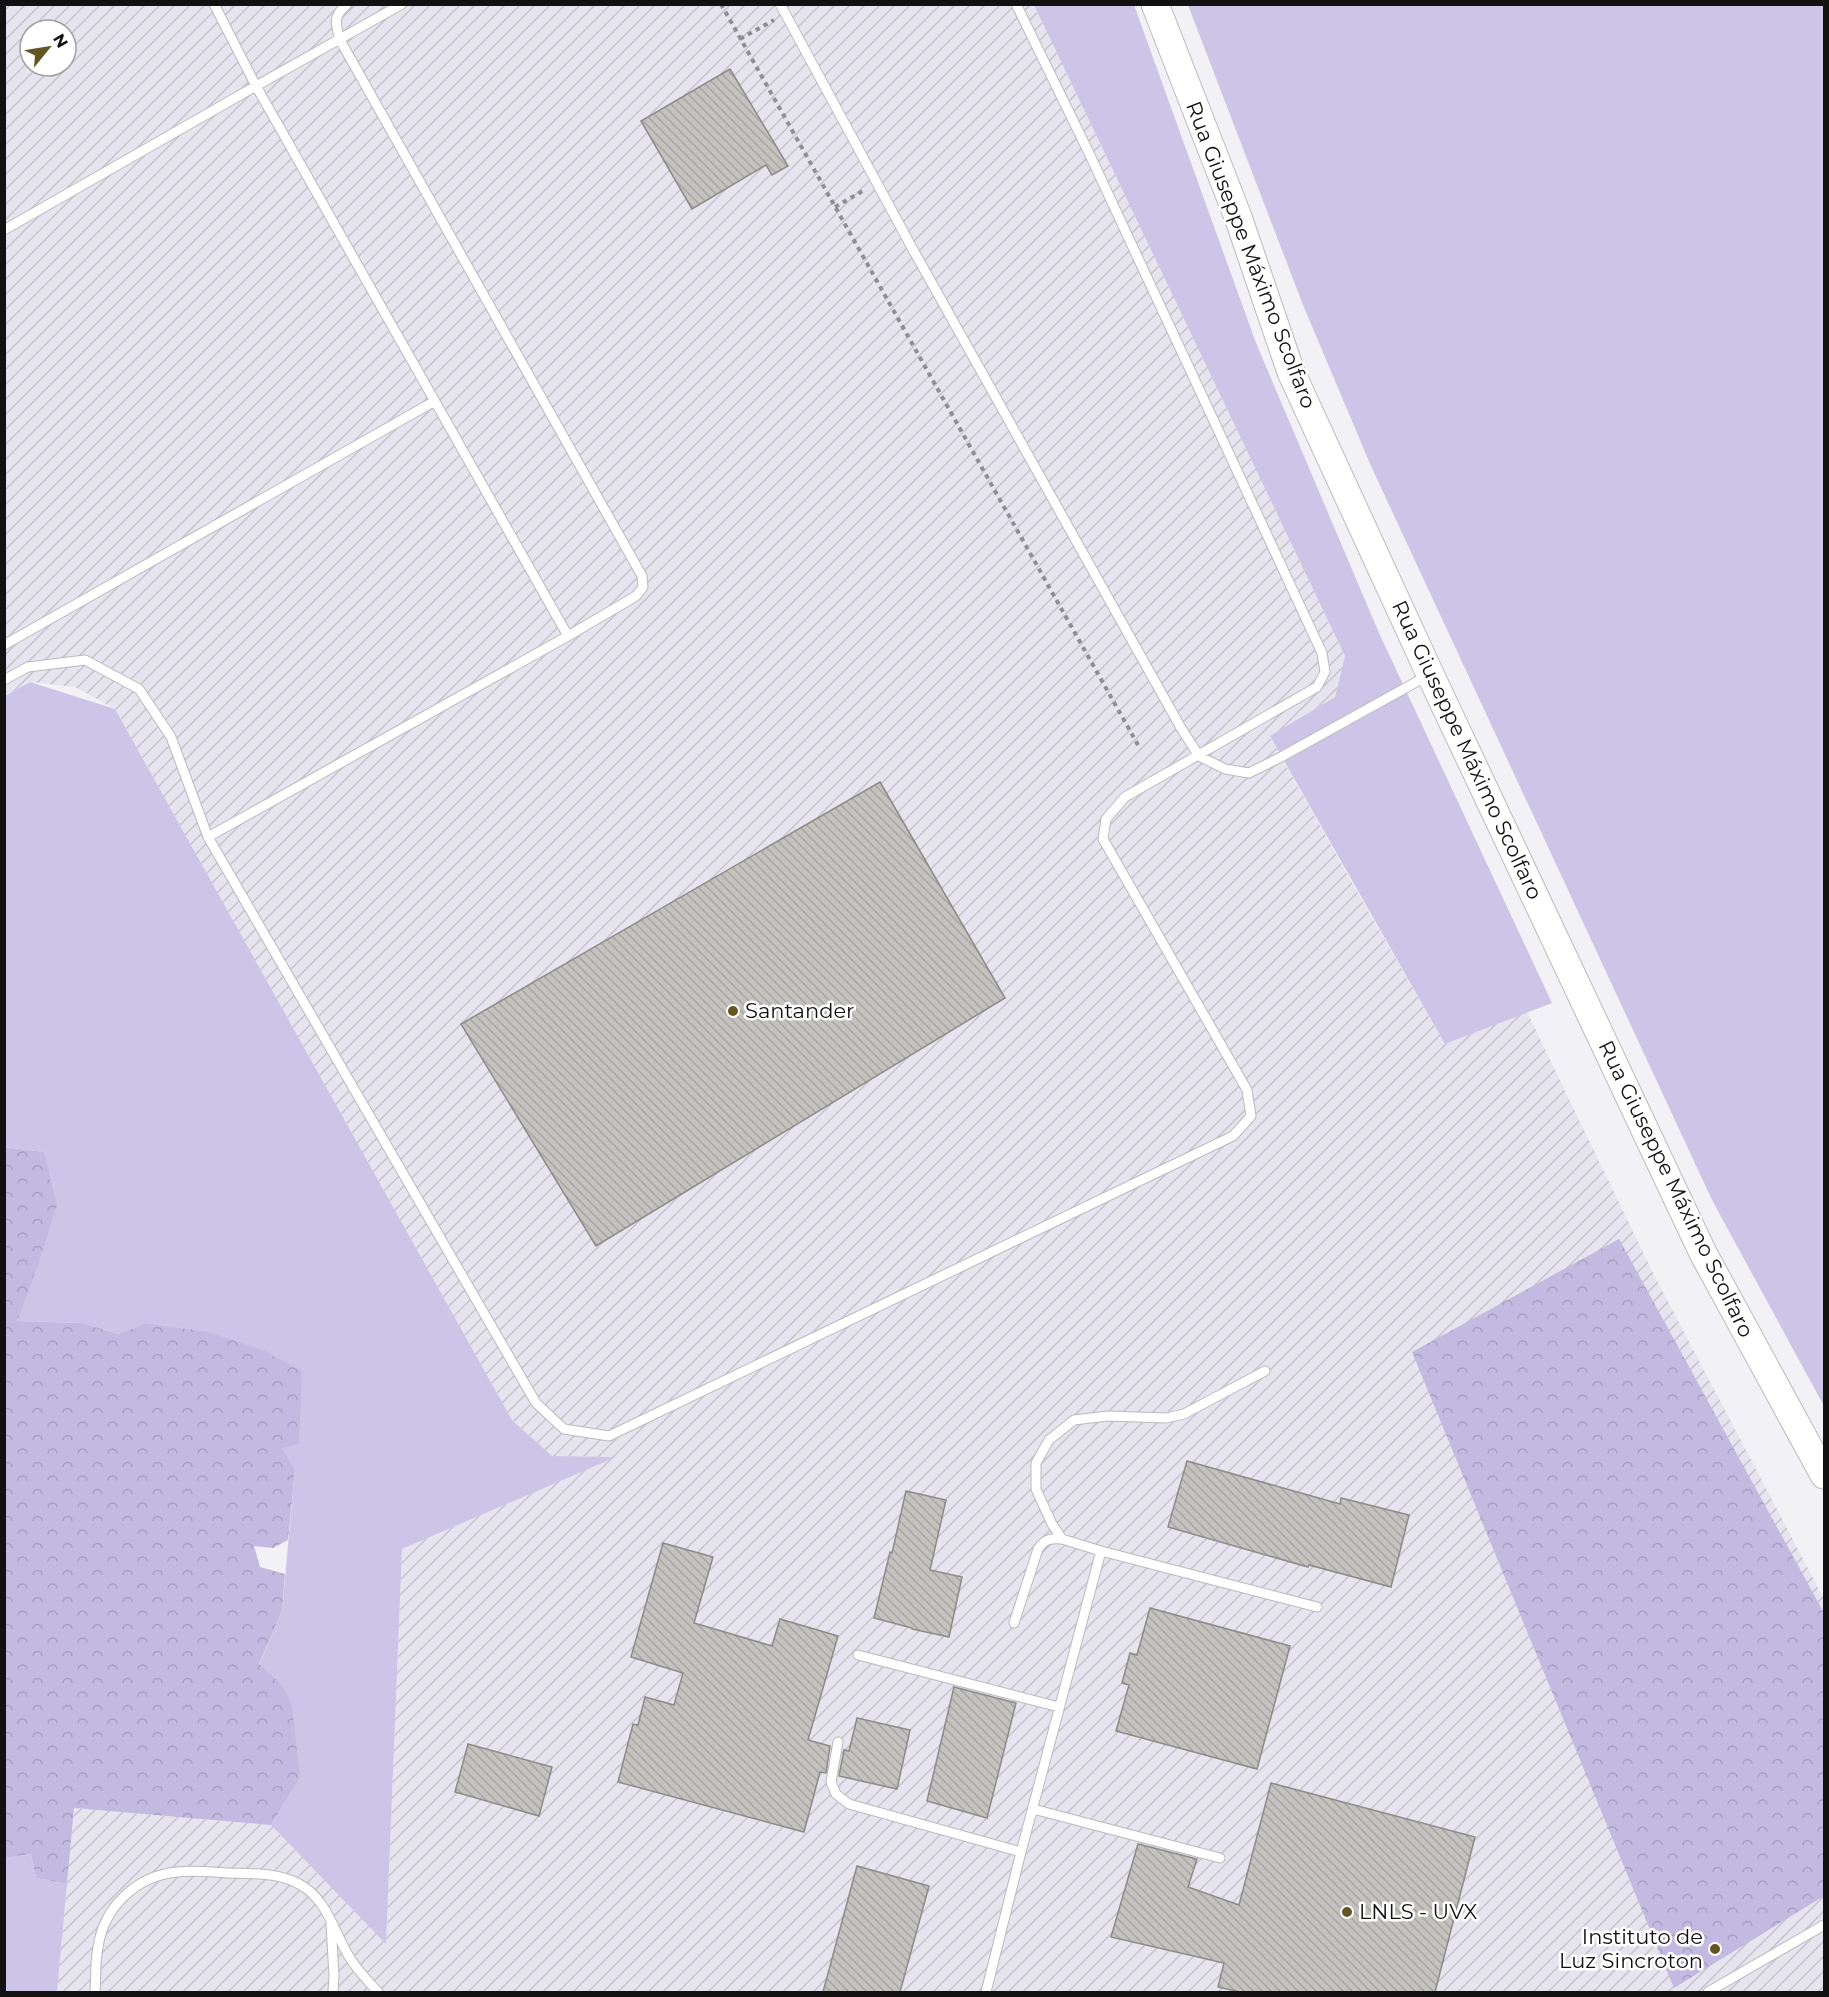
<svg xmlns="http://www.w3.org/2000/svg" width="1829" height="1997" viewBox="0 0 1829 1997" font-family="Montserrat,sans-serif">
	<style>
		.industrial { fill: url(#industrial-furrows); fill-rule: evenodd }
		.grass { fill: #ccc5e7 }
		.forest { fill: url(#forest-crowns) }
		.building { fill: url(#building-back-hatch); stroke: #8c8b87; stroke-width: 1.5 }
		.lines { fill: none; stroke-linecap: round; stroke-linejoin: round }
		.service-casing { stroke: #bab9bd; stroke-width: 11 }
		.secondary-casing { stroke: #bab9bd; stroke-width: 29 }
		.path { stroke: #8f8f92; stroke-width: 4; stroke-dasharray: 4.5 4.5; stroke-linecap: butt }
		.service { stroke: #fff; stroke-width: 9 }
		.secondary { stroke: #fff; stroke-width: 27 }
		.poi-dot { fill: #645522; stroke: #fff; stroke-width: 2 }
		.labels { text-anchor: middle; stroke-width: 5; stroke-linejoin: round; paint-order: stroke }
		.street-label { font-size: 21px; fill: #111112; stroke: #fff }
		.poi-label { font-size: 21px; fill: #111112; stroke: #fff; text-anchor: start }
	</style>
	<defs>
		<pattern id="industrial-furrows" width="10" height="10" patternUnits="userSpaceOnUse" patternTransform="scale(1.5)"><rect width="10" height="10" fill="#e6e4ee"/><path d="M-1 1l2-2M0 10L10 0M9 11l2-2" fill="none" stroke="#c4c3cb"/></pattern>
		<pattern id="forest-crowns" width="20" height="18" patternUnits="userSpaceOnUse" patternTransform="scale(1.5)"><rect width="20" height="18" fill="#c2bae1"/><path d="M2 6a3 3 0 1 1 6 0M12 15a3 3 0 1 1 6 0" fill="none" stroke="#a69fc0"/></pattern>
		<pattern id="building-back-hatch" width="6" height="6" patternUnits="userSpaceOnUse" patternTransform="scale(1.5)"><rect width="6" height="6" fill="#c4c2be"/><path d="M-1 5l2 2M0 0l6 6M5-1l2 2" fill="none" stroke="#a7a6a2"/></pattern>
	</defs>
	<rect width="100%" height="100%" fill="#f2f1f6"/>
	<!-- industrial -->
	<path class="industrial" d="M 5,5 L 1034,5 L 1345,656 L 1335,697 L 1270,737 L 1363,902 L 1445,1044 L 1527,1012 L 1653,1273 L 1824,1599 L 1824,1992 L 57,1992 L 74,1808 L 271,1825 L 386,1943 L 402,1549 L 614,1457 L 552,1456 L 512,1420 L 115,709 L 75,687 L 30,682 L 5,696 ZM 30,30 L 66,30 L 66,66 L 30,66 Z"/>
	<!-- grass -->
	<path class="grass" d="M 1034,5 L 1134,5 L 1256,343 L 1379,633 L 1552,1003 L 1445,1044 L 1270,736 L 1335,697 L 1345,656 Z
		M 1188,5 L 1824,5 L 1824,1406 L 1712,1200 L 1371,466 L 1303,305 Z
		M 30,682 L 115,709 L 512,1420 L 552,1456 L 616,1457 L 402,1549 L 386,1944 L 271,1825 L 300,1778 L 281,1684 L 259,1665 L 282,1611 L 295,1469 L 282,1448 L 302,1371 L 204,1331 L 145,1323 L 118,1334 L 83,1323 L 17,1321 L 44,1152 L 5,1147 L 5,696 Z
		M 31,1854 L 36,1878 L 67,1884 L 57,1992 L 5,1992 L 4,1858 Z"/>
	<!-- forest -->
	<path class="forest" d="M 4,1147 L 44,1152 L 57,1205 L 38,1265 L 17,1321 L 83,1323 L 118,1334 L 145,1323 L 204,1331 L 263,1350 L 302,1371 L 299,1444 L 282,1448 L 295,1469 L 288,1540 L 273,1548 L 254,1546 L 260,1567 L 285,1574 L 282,1611 L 259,1664 L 281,1684 L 292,1706 L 300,1778 L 271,1825 L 74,1808 L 67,1884 L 36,1878 L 31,1854 L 5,1858 Z
		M 1619,1239 L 1824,1613 L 1824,1896 L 1674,1988 L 1412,1352 Z"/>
	<!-- building -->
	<path class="building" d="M 730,69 L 788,166 L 772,175 L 766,165 L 692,209 L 641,121 Z
		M 880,782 L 1005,998 L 596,1246 L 461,1024 Z
		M 1187,1461 L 1340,1504 L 1341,1498 L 1409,1515 L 1391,1587 L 1309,1565 L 1308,1567 L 1168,1527 Z
		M 906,1491 L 946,1500 L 930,1570 L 962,1577 L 949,1637 L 912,1629 L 912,1628 L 874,1618 L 890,1552 L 892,1553 Z
		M 663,1543 L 713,1557 L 694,1623 L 772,1646 L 780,1619 L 838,1636 L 808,1740 L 830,1746 L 826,1773 L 820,1772 L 804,1832 L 618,1782 L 633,1724 L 638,1725 L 645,1697 L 674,1705 L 683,1673 L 631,1657 Z
		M 1150,1608 L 1290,1646 L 1257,1769 L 1116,1731 L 1129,1685 L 1122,1683 L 1130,1653 L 1137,1655 Z
		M 954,1687 L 1016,1703 L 987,1818 L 927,1801 Z
		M 857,1718 L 910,1730 L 897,1789 L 839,1776 L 844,1750 L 849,1751 Z
		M 468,1744 L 552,1767 L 539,1816 L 455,1792 Z
		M 1271,1783 L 1475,1837 L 1435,1992 L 1240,1992 L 1218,1987 L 1224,1963 L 1111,1937 L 1138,1844 L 1197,1859 L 1188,1887 L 1239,1905 Z
		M 857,1866 L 929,1886 L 900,1992 L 823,1992 Z"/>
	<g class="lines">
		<defs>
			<path id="service" d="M 214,4 L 256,86 L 402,4
				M 780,4 L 911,246 L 1181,728 L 1199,756 L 1225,769 L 1249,773 L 1281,757 L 1427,676
				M 4,230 L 256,86 L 568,636
				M 4,645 L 435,401
				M 4,680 L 28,667 L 85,660 L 139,689 L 171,737 L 208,837 L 536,1403 L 564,1429 L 609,1436 L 1233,1136 L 1251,1116 L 1247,1090 L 1103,839 L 1106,819 L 1125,797 L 1317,687 L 1325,672 L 1322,653 L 1089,153 L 1016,4
				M 208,837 L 568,636 L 636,596 L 643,587 L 642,576 L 340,40 C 335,23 333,16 347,4
				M 1101,1551 L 1317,1607
				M 1014,1623 L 1038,1549 C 1045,1539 1050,1538 1062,1539
				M 858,1655 L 1059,1707
				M 838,1742 L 831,1782 L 836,1794 L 849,1804 L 1021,1852
				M 1033,1809 L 1220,1858
				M 331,1924 L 334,1976 L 333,1992
				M 95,1992 C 96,1978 95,1962 98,1947 C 104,1907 136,1876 177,1872 C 193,1870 211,1872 227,1873 C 250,1874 278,1872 299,1884 C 326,1898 333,1929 347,1953 C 355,1968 367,1980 378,1992
				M 986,1992 L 1021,1852 L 1101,1551 L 1062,1539 L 1052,1524 L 1036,1489 L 1036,1463 L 1049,1440 L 1074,1420 L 1108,1416 L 1166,1418 L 1184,1414 L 1265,1371
				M 1708,1992 L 1824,1925"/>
			<path id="secondary" d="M 1155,4 L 1238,217 L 1291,372 L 1430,674 L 1703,1253 L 1824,1475"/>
		</defs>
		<!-- service casing -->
		<use href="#service" class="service-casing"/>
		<!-- secondary casing -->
		<use href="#secondary" class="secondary-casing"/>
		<!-- path -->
		<path class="path" d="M 721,4 L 1138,745
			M 740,39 L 774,20
			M 835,207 L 866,189"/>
		<!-- service -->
		<use href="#service" class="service"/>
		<!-- secondary -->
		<use href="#secondary" class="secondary"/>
	</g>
	<!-- markers -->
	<g class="poi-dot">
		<circle cx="733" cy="1011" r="6"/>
		<circle cx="1347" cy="1912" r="6"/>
		<circle cx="1715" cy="1949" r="6"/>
	</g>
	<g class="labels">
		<!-- street labels -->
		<g class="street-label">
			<text transform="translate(1251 255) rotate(69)" y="7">Rua Giuseppe Máximo Scolfaro</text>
			<text transform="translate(1467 750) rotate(65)" y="7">Rua Giuseppe Máximo Scolfaro</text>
			<text transform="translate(1676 1189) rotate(64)" y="7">Rua Giuseppe Máximo Scolfaro</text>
		</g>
		<!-- poi labels -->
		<g class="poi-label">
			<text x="745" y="1018">Santander</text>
			<text x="1359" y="1919">LNLS - UVX</text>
			<text x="1703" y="1944" text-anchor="end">Instituto de<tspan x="1703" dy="24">Luz Sincroton</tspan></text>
		</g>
	</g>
	<!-- border -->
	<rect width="1829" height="1997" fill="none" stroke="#111112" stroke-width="12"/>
	<!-- north arrow -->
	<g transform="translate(48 48) rotate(60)"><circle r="28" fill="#ffffff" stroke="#a0a0a0" stroke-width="1.5"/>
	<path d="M0-4.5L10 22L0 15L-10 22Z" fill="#645522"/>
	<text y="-9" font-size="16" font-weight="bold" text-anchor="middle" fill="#111112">N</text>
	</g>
</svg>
